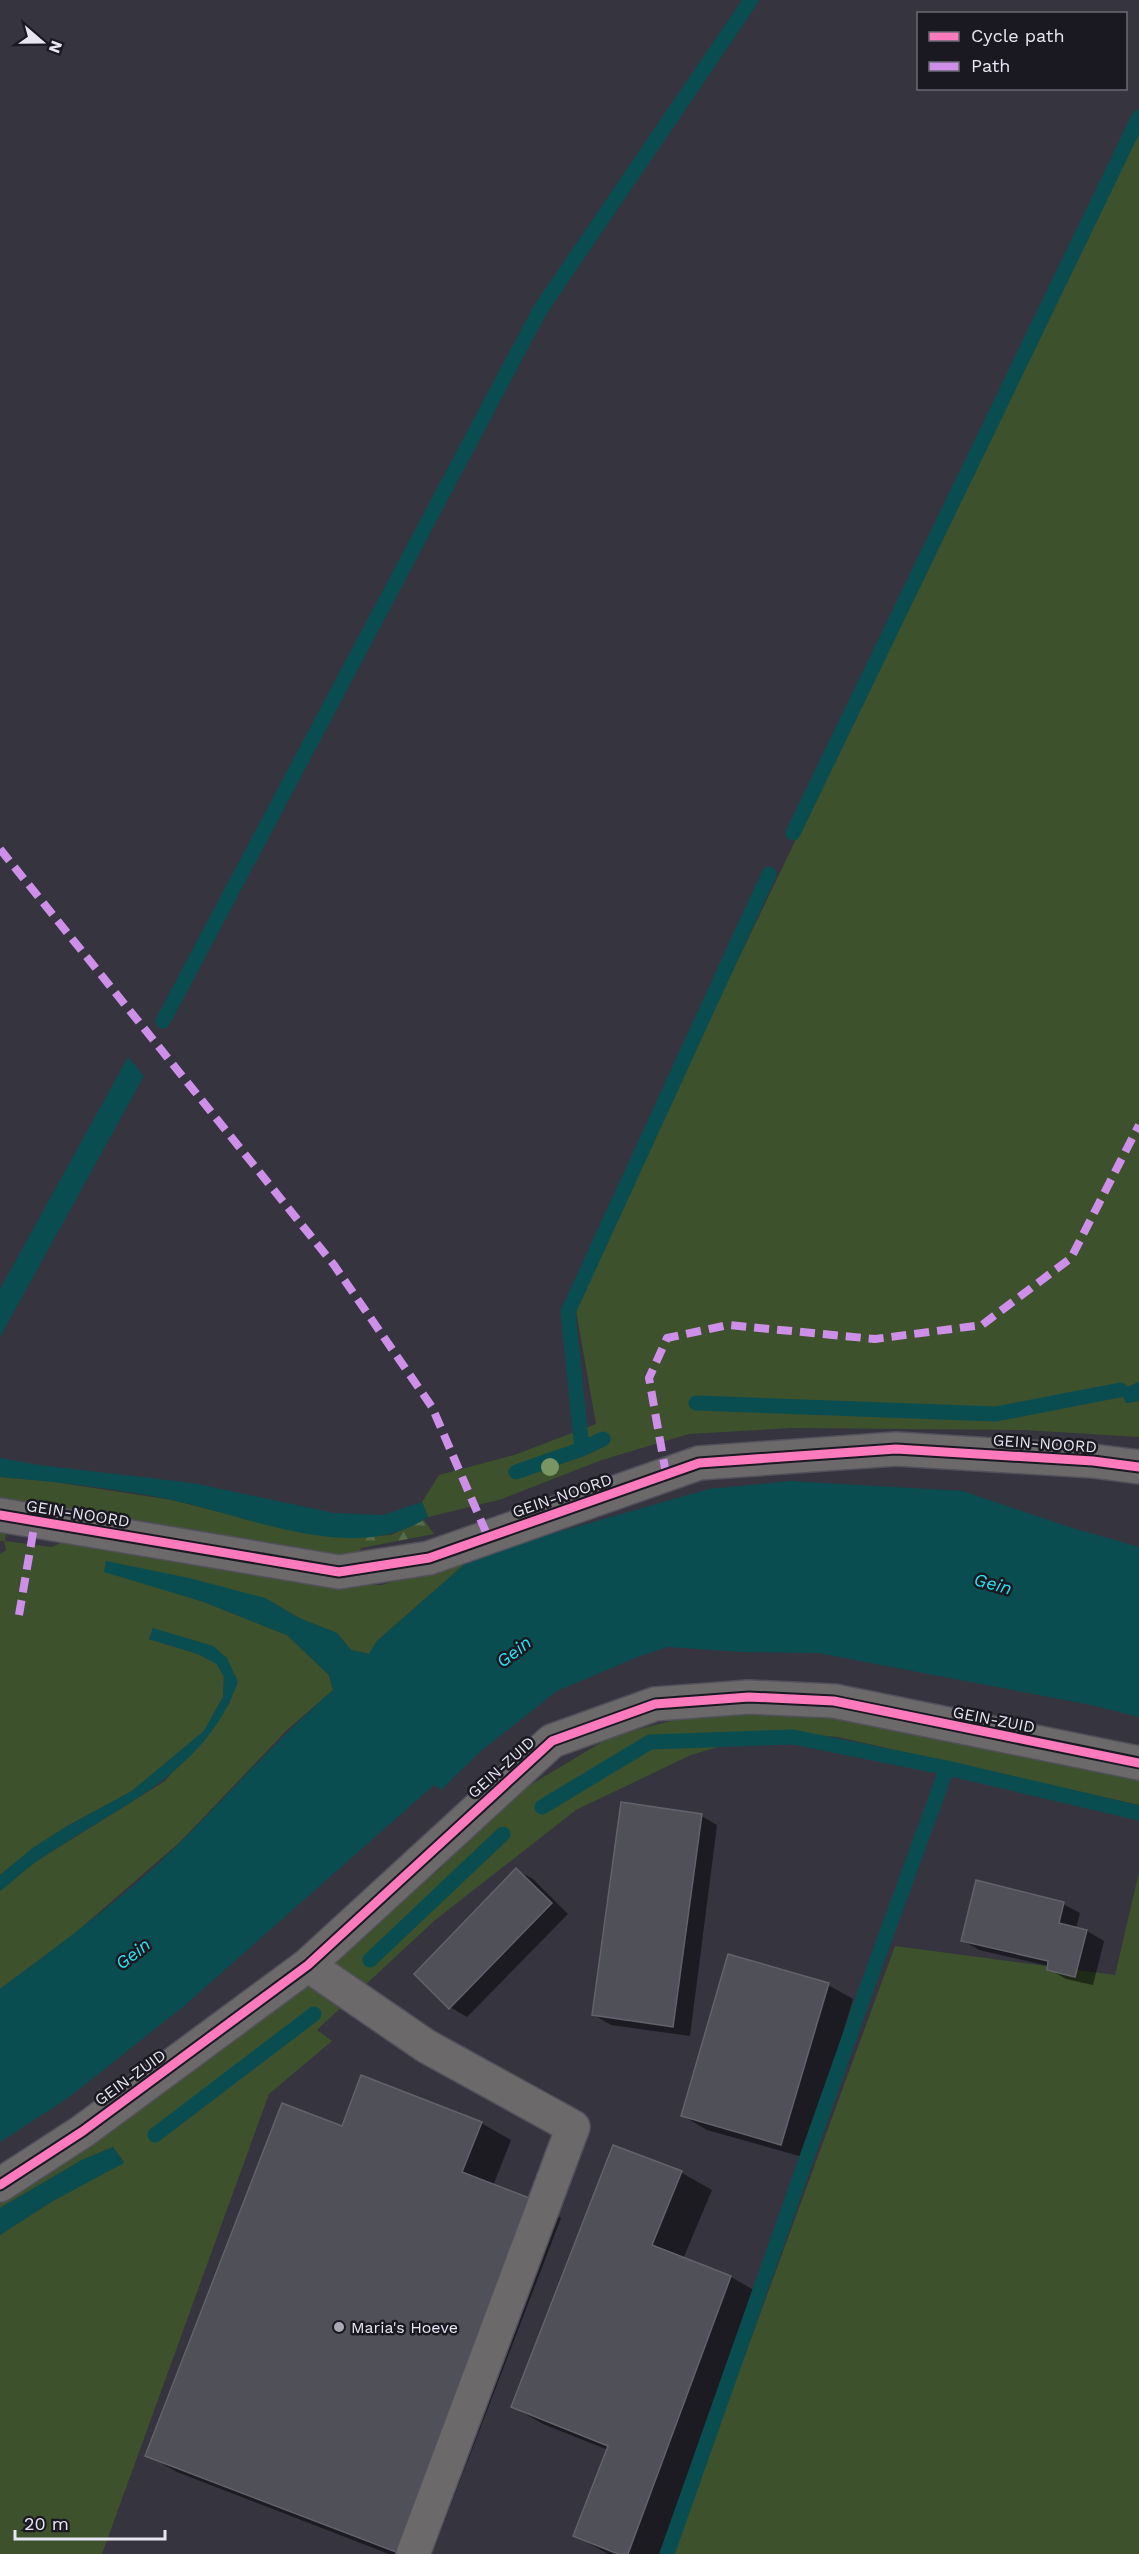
<svg xmlns="http://www.w3.org/2000/svg" width="1139" height="2554" viewBox="0 0 1139 2554" font-family="'Work Sans',sans-serif">
	<style>
		.green { fill: #3d512c }
		.forest { fill: url(#forest-firs) }
		.water { fill: #0a4d51 }
		.shadow { fill: #0007 }
		.lines { fill: none; stroke-linecap: round; stroke-linejoin: round }
		.stream { stroke: #0a4d51; stroke-width: 15 }
		.building { fill: #505058; stroke: #63626c; stroke-width: 1.5 }
		.minor-casing { stroke: #52515b; stroke-width: 36 }
		.minor { stroke: #6c696a; stroke-width: 33 }
		.quiet { stroke: #ce8fe9; stroke-width: 8; stroke-dasharray: 15 8; stroke-linecap: butt }
		.cycleway-casing { stroke: #1a1922; stroke-width: 13 }
		.cycleway { stroke: #fd7abc; stroke-width: 9 }
		.tree { fill: #799564 }
		.poi-dot { fill: #a9a8b4; stroke: #1a1922; stroke-width: 2 }
		.labels { text-anchor: middle; stroke-width: 5; stroke-linejoin: round; paint-order: stroke }
		.street-label { font-size: 16px; fill: #e7e6f3; stroke: #1a1922 }
		.poi-label { font-size: 16px; fill: #e7e6f3; stroke: #1a1922; text-anchor: start }
		.water-label { font-size: 18px; font-style: italic; fill: #28e3ef; stroke: #1a1922 }
	</style>
	<defs>
		<pattern id="forest-firs" width="22" height="20" patternUnits="userSpaceOnUse" patternTransform="scale(1.5)"><rect width="22" height="20" fill="#3d512c"/><path d="M5 1l3.5 6h-7zM16 11l3.5 6h-7z" fill="#596a4b"/></pattern>
	</defs>
	<rect width="100%" height="100%" fill="#35343f"/>
	<!-- green -->
	<path class="green" d="M 1139,125 L 1139,1382 L 1120,1390 L 1126,1403 L 1139,1401 L 1139,1437 L 1024,1430 L 792,1428 L 689,1434 L 602,1460 L 499,1500 L 428,1517 L 422,1502 L 439,1475 L 514,1455 L 596,1424 L 576,1311 L 724,989 Z
		M 0,1477 L 48,1481 L 172,1500 L 299,1532 L 356,1537 L 352,1541 L 361,1548 L 357,1556 L 320,1556 L 111,1515 L 25,1502 L 0,1500 Z
		M 0,1533 L 6,1533 L 5,1541 L 52,1547 L 68,1539 L 295,1581 L 329,1585 L 382,1585 L 474,1556 L 377,1641 L 370,1654 L 351,1650 L 337,1633 L 299,1618 L 265,1598 L 163,1589 L 204,1602 L 287,1635 L 329,1675 L 333,1690 L 287,1730 L 179,1843 L 75,1933 L 0,1989 L 0,1891 L 35,1862 L 165,1781 L 230,1703 L 227,1658 L 153,1628 L 149,1639 L 198,1654 L 217,1664 L 224,1677 L 223,1697 L 204,1731 L 132,1791 L 69,1825 L 33,1848 L 0,1875 L 0,1554 L 6,1550 L 4,1541 L 0,1541 Z
		M 706,1712 L 821,1714 L 1139,1776 L 1139,1805 L 838,1737 L 772,1731 L 691,1755 L 576,1810 L 434,1921 L 317,2030 L 332,2041 L 269,2094 L 102,2554 L 0,2554 L 0,2235 L 51,2202 L 124,2162 L 113,2147 L 82,2160 L 0,2208 L 0,2200 L 218,2051 L 440,1869 L 505,1800 L 612,1736 Z
		M 1139,1872 L 1139,2554 L 672,2554 L 895,1946 L 1115,1975 Z"/>
	<!-- forest -->
	<path class="forest" d="M 424,1520 L 434,1534 L 361,1548 L 351,1541 L 356,1537 L 391,1535 Z"/>
	<!-- water -->
	<path class="water" d="M 128,1057 L 144,1076 L 0,1337 L 0,1289 Z
		M 1139,1382 L 1139,1401 L 1126,1403 L 1120,1390 Z
		M 0,1458 L 39,1465 L 193,1483 L 334,1513 L 383,1515 L 422,1502 L 428,1517 C 356,1566 249,1516 172,1500 C 116,1488 57,1482 0,1477 Z
		M 790,1481 L 963,1491 L 1069,1527 L 1139,1547 L 1139,1717 L 1091,1705 L 818,1653 L 741,1652 L 668,1647 L 640,1656 L 557,1691 L 481,1751 L 441,1790 L 434,1785 L 184,2006 L 68,2098 L 0,2142 L 0,1989 C 61,1944 126,1896 181,1842 C 232,1791 278,1738 333,1690 L 329,1675 L 287,1635 L 204,1602 L 104,1572 L 106,1561 L 189,1578 L 265,1598 L 299,1618 L 337,1633 L 351,1650 L 369,1654 L 377,1641 L 474,1556 L 709,1489 Z
		M 153,1628 L 213,1646 L 227,1658 L 238,1682 C 203,1778 112,1808 36,1862 C 23,1871 12,1882 0,1891 L 0,1875 L 33,1848 L 69,1825 L 132,1791 L 204,1731 L 223,1697 L 224,1677 L 217,1664 L 198,1654 L 149,1639 Z
		M 113,2147 L 124,2163 L 51,2202 L 0,2235 L 0,2208 L 82,2160 Z"/>
	<!-- shadow -->
	<path class="shadow" d="M 700,1815 L 717,1825 L 690,2036 L 611,2025 L 594,2015 Z
		M 516,1870 L 533,1879 L 568,1914 L 467,2017 L 450,2007 Z
		M 1063,1904 L 1080,1913 L 1076,1929 L 1087,1931 L 1104,1941 L 1093,1985 L 1066,1979 L 1049,1969 L 1049,1966 L 979,1950 L 962,1940 Z
		M 828,1985 L 853,1999 L 806,2158 L 707,2130 L 683,2116 Z
		M 481,2123 L 511,2140 L 493,2186 L 531,2200 L 561,2218 L 432,2554 L 389,2554 L 177,2472 L 147,2455 L 343,2128 Z
		M 614,2147 L 682,2173 L 712,2190 L 683,2259 L 731,2277 L 761,2294 L 665,2554 L 608,2554 L 574,2535 L 608,2450 L 543,2424 L 513,2407 Z"/>
	<g class="lines">
		<!-- stream -->
		<path class="stream" d="M 793,833 L 1139,117
			M 163,1021 L 540,310 L 751,0
			M 696,1403 L 996,1414 L 1120,1390
			M 582,1449 L 568,1312 L 769,874
			M 516,1472 L 582,1449 L 603,1439
			M 542,1807 L 650,1742 L 793,1737 L 947,1768 L 1139,1813
			M 370,1960 L 503,1834
			M 155,2135 L 314,2014
			M 667,2554 L 866,1990 L 947,1768"/>
	</g>
	<!-- building -->
	<path class="building" d="M 621,1802 L 702,1814 L 673,2027 L 592,2015 Z
		M 516,1868 L 552,1903 L 449,2009 L 414,1974 Z
		M 976,1880 L 1064,1902 L 1059,1923 L 1087,1930 L 1075,1977 L 1047,1970 L 1048,1961 L 961,1941 Z
		M 728,1954 L 829,1983 L 781,2145 L 681,2116 Z
		M 361,2075 L 482,2122 L 462,2172 L 532,2199 L 396,2552 L 145,2456 L 282,2103 L 342,2126 Z
		M 613,2145 L 682,2171 L 652,2245 L 731,2276 L 628,2554 L 618,2554 L 573,2536 L 608,2446 L 511,2407 Z"/>
	<g class="lines">
		<defs>
			<path id="minor" d="M 0,1515 L 339,1572 L 429,1558 L 699,1463 L 896,1449 L 1093,1461 L 1139,1467
				M 308,1965 L 426,2046 L 573,2127 L 413,2554
				M 0,2185 L 83,2131 L 308,1965 L 552,1741 L 655,1704 L 749,1697 L 834,1701 L 1139,1763"/>
		</defs>
		<!-- minor casing -->
		<use href="#minor" class="minor-casing"/>
		<!-- minor -->
		<use href="#minor" class="minor"/>
		<!-- quiet -->
		<path class="quiet" d="M 0,849 L 334,1265 L 432,1407 L 488,1537
			M 666,1474 L 649,1378 L 667,1338 L 728,1325 L 875,1339 L 982,1325 L 1071,1258 L 1139,1125
			M 19,1615 L 35,1521"/>
		<defs>
			<path id="cycleway" d="M 0,1515 L 339,1572 L 429,1558 L 699,1463 L 896,1449 L 1093,1461 L 1139,1467
				M 0,2185 L 83,2131 L 308,1965 L 552,1741 L 655,1704 L 749,1697 L 834,1701 L 1139,1763"/>
		</defs>
		<!-- cycleway casing -->
		<use href="#cycleway" class="cycleway-casing"/>
		<!-- cycleway -->
		<use href="#cycleway" class="cycleway"/>
	</g>
	<!-- trees -->
	<circle class="tree" cx="550" cy="1467" r="9"/>
	<!-- markers -->
	<circle class="poi-dot" cx="339" cy="2327" r="6"/>
	<g class="labels">
		<!-- street labels -->
		<g class="street-label">
			<text transform="translate(1045 1443) rotate(4)" y="6">GEIN-NOORD</text>
			<text transform="translate(562 1495) rotate(-19)" y="6">GEIN-NOORD</text>
			<text transform="translate(78 1513) rotate(9)" y="6">GEIN-NOORD</text>
			<text transform="translate(994 1719) rotate(11)" y="6">GEIN-ZUID</text>
			<text transform="translate(501 1767) rotate(-42)" y="6">GEIN-ZUID</text>
			<text transform="translate(130 2077) rotate(-36)" y="6">GEIN-ZUID</text>
		</g>
		<!-- poi labels -->
		<g class="poi-label">
			<text x="351" y="2333">Maria's Hoeve</text>
		</g>
		<!-- water labels -->
		<g class="water-label">
			<text transform="translate(993 1584) rotate(15)" y="6">Gein</text>
			<text transform="translate(514 1652) rotate(-38)" y="6">Gein</text>
			<text transform="translate(133 1954) rotate(-38)" y="6">Gein</text>
		</g>
	</g>
	<!-- legend -->
	<rect x="917" y="12" width="210" height="78" fill="#1a1922" stroke="#6c6b76" stroke-width="1.5"/>
	<rect x="929" y="32" width="30" height="9" fill="#fd7abc" stroke="#6c6b76" stroke-width="1.5"/>
	<text x="971" y="42" font-size="18" fill="#e7e6f3">Cycle path</text>
	<rect x="929" y="62" width="30" height="9" fill="#ce8fe9" stroke="#6c6b76" stroke-width="1.5"/>
	<text x="971" y="72" font-size="18" fill="#e7e6f3">Path</text>
	<!-- north arrow -->
	<g transform="translate(42 42) rotate(110)" stroke="#1a1922" stroke-width="4.5" paint-order="stroke">
	<path d="M0-4.5L10 22L0 15L-10 22Z" fill="#e7e6f3"/>
	<text y="-9" font-size="16" font-weight="bold" text-anchor="middle" fill="#e7e6f3">N</text>
	</g>
	<!-- scale -->
	<path d="M15 2530v9h150v-9" fill="none" stroke="#e7e6f3" stroke-width="3"/>
	<text x="24" y="2530" font-size="18" fill="#e7e6f3" stroke="#1a1922" stroke-width="4.5" paint-order="stroke">20 m</text>
</svg>
